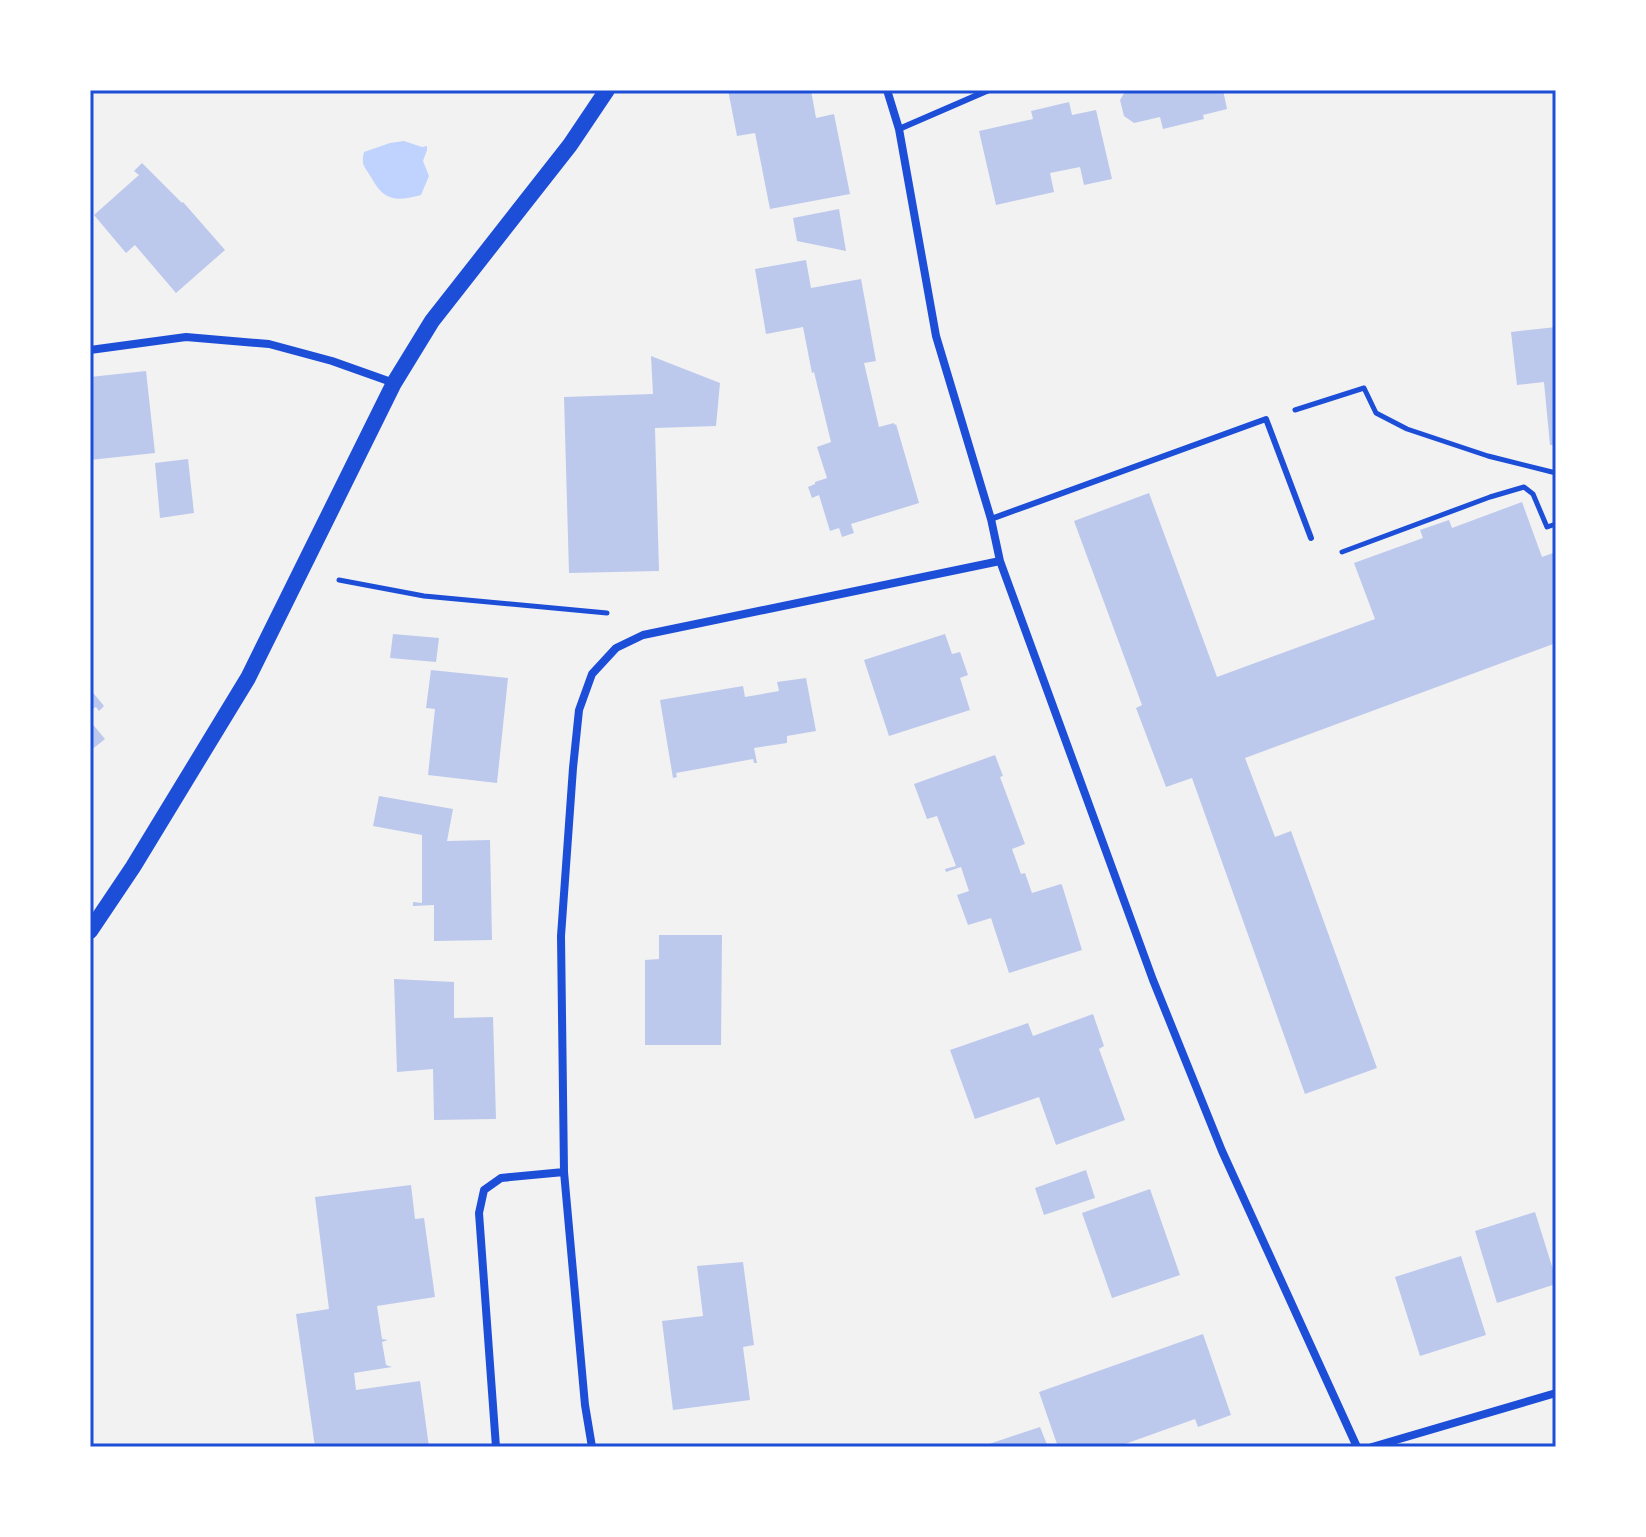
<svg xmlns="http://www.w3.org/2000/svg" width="1646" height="1537" viewBox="0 0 1646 1537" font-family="Roboto,sans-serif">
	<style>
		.water { fill: #bfd3fe }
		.building { fill: #bdc9ec }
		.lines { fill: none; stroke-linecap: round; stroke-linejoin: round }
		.path { stroke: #1d4ed8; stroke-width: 5 }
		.service { stroke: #1d4ed8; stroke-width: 6 }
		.minor { stroke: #1d4ed8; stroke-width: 8 }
		.secondary { stroke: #1d4ed8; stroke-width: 16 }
		.neatline { fill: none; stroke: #1d4ed8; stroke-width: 3 }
	</style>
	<rect width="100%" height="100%" fill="#f2f2f2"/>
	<!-- water -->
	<path class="water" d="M 404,141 L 422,147 L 427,146 L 427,150 L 423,161 L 429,176 L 421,195 C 395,202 384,201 371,177 C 364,165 361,166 364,152 L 390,143 Z"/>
	<!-- building -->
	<path class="building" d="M 728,90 L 811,90 L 816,118 L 834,114 L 850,194 L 770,209 L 755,133 L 737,136 Z
		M 1126,90 L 1223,90 L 1227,109 L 1203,115 L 1204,119 L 1163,129 L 1160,117 L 1134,123 L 1124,116 L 1120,100 Z
		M 1069,102 L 1072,115 L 1096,110 L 1112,179 L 1084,185 L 1080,167 L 1050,173 L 1054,192 L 996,205 L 979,131 L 1033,119 L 1031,111 Z
		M 142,163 L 182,203 L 183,202 L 225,250 L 176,293 L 135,245 L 126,253 L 94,215 L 139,175 L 134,171 Z
		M 839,209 L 846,251 L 797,241 L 793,218 Z
		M 806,260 L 811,288 L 861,279 L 876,361 L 864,363 L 879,427 L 894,423 L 894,425 L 896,424 L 919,503 L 851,524 L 854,533 L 842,537 L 839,528 L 830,531 L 819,495 L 812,498 L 808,487 L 815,484 L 815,482 L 827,478 L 817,447 L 831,442 L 814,372 L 812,373 L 803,327 L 766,334 L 755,269 Z
		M 1556,327 L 1556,445 L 1550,445 L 1544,382 L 1517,385 L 1511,332 Z
		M 651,356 L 720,383 L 716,426 L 655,428 L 659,571 L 569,573 L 564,397 L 653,394 Z
		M 146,371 L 155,453 L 90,460 L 90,377 Z
		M 188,459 L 194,513 L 160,518 L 155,463 Z
		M 1149,493 L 1217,677 L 1375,619 L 1354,563 L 1423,538 L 1420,530 L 1449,520 L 1452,528 L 1522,502 L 1542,557 L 1556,552 L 1556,643 L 1245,758 L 1275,837 L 1291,831 L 1377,1068 L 1305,1094 L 1192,778 L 1166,787 L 1136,708 L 1142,705 L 1074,521 Z
		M 393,634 L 439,638 L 436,662 L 390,658 Z
		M 945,634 L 952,654 L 960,652 L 968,675 L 960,678 L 970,710 L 889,736 L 864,660 Z
		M 431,670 L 508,678 L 497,783 L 428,775 L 435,709 L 426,708 Z
		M 806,678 L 816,731 L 787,736 L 787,743 L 754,748 L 757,763 L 754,763 L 753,759 L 676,773 L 677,777 L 673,778 L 660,700 L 743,686 L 745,697 L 779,691 L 777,682 Z
		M 90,689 L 104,706 L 99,711 L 96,707 L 90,710 Z
		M 90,721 L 105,739 L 90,751 Z
		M 995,755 L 1003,776 L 1000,777 L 1025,844 L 1012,849 L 1021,874 L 1025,873 L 1032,893 L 1061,884 L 1062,885 L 1082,950 L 1009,973 L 991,918 L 968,925 L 957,895 L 969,891 L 961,867 L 946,872 L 945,869 L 956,866 L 937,816 L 927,819 L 914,784 Z
		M 379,796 L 453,809 L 447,841 L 490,840 L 492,940 L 434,941 L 434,905 L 413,906 L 413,902 L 422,903 L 422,835 L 373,826 Z
		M 659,935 L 722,935 L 721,1045 L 645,1045 L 645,960 L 659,959 Z
		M 394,979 L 454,982 L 454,1018 L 493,1017 L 496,1119 L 434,1120 L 433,1069 L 397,1072 Z
		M 1093,1014 L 1104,1046 L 1099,1049 L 1125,1120 L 1056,1145 L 1039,1097 L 975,1119 L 950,1050 L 1028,1023 L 1033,1036 Z
		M 1086,1170 L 1095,1198 L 1044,1215 L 1035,1188 Z
		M 411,1185 L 415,1219 L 424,1218 L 435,1297 L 377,1306 L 382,1339 L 388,1340 L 382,1342 L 386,1365 L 392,1367 L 354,1373 L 356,1390 L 420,1381 L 429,1447 L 315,1447 L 296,1314 L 329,1309 L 315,1197 Z
		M 1150,1189 L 1180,1275 L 1112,1298 L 1082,1213 Z
		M 1535,1212 L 1556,1279 L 1556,1284 L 1497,1303 L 1475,1231 Z
		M 1461,1256 L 1486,1335 L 1420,1356 L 1395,1277 Z
		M 743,1262 L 754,1345 L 743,1347 L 750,1400 L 673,1410 L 662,1321 L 703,1316 L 697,1266 Z
		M 1203,1334 L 1231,1415 L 1198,1427 L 1195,1419 L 1125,1444 L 1126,1447 L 1058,1447 L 1039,1392 Z
		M 1040,1427 L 1048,1447 L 983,1447 L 983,1446 Z"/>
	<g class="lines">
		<!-- path -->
		<path class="path" d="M 1295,410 L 1364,388 L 1376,413 L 1407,429 L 1488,456 L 1556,473
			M 1342,552 L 1490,497 L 1524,487 L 1533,494 L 1547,527 L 1556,524
			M 339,580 L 424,596 L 607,613"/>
		<!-- service -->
		<path class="service" d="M 899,129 L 989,90
			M 991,519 L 1266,419 L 1311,538"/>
		<!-- minor -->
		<path class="minor" d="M 887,90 L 899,129 L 936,336 L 991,519 L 1000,561 L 1153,980 L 1222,1151 L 1357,1447
			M 90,350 L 186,337 L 269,344 L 332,361 L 394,383
			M 496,1447 L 479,1213 L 484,1190 L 501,1178 L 564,1172
			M 592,1447 L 585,1405 L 564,1172 L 561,936 L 573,768 L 579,710 L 592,674 L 616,648 L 643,635 L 1000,561
			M 1372,1447 L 1556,1393"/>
		<!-- secondary -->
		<path class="secondary" d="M 90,931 L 133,867 L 248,678 L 394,383 L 432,321 L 570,145 L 607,90"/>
	</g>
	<!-- border -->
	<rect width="1646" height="1537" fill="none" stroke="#ffffff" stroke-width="184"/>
	<rect x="92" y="92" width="1462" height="1353" class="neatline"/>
</svg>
